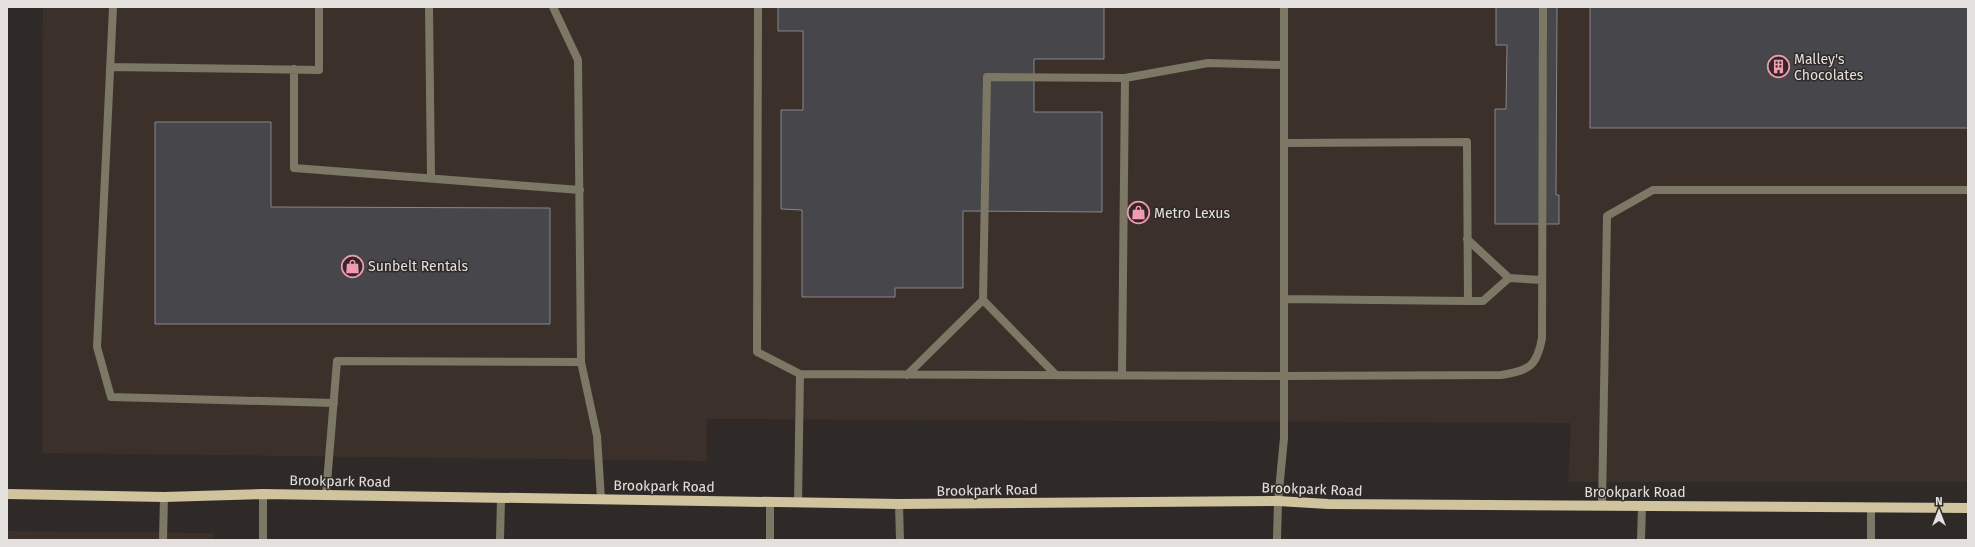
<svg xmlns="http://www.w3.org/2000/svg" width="1975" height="547" viewBox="0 0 1975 547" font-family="'Fira Sans',sans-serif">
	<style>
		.built { fill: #3b312a }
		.building { fill: #46464b; stroke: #86868c }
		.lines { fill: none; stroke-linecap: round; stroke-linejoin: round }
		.service { stroke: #7d7766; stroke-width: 8 }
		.minor { stroke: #7d7766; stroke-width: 8 }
		.primary { stroke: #d0c49f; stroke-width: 10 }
		.labels { text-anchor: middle; stroke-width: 3; stroke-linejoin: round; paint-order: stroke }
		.poi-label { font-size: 14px; fill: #e3e0de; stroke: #2f2a27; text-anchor: start }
		.street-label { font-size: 14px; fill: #e3e0de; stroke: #2f2a27 }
	</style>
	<rect width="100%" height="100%" fill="#2f2a27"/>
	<!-- built -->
	<path class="built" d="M 43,7 L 1968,7 L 1968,482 L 1568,482 L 1571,423 L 707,419 L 707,461 L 42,453 Z
		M 7,531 L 213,533 L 213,540 L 7,540 Z"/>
	<!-- building -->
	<path class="building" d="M 778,7 L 1104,7 L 1104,59 L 1034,59 L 1034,112 L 1102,112 L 1102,212 L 963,211 L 963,288 L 895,288 L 895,297 L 802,297 L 802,210 L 781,209 L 781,110 L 803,110 L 803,31 L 778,31 Z
		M 1496,7 L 1557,7 L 1556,195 L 1559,195 L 1559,224 L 1495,224 L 1495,109 L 1506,109 L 1507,45 L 1496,45 Z
		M 1590,7 L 1968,7 L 1968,128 L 1590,128 Z
		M 155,122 L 271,122 L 271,207 L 550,208 L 550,324 L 155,324 Z"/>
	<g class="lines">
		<!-- service -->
		<path class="service" d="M 113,7 L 97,347 L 111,397 L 334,403
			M 429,7 L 431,178
			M 553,7 L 578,60 L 581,362
			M 758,7 L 757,352 L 800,374 L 798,503
			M 110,67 L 319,70 L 319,7
			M 294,69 L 294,168 L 580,190
			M 1284,143 L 1467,142 L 1468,301 L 1284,299
			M 1467,239 L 1509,278 L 1483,301 L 1468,301
			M 1509,278 L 1542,280
			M 983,300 L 987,77 L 1125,78
			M 800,374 L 1284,376 L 1501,375 C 1529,371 1537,366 1542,338 L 1543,7
			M 907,375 L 983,300 L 1056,375
			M 1122,375 L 1125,78 L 1208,63 L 1284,65
			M 326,495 L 337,361 L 581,362 L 597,436 L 601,499
			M 1278,501 L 1284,438 L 1284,7
			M 770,502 L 770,540
			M 899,504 L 900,540
			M 1602,506 L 1607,216 L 1653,190 L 1968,190
			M 163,540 L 164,497
			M 263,540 L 263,494
			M 500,540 L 501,498
			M 1641,540 L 1642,506
			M 1871,540 L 1871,507"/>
		<!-- minor -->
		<path class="minor" d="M 1277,540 L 1278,501"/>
		<!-- primary -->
		<path class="primary" d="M 7,494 L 164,497 L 263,494 L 899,504 L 1278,501 L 1328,504 L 1968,508"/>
	</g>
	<!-- icons -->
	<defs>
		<symbol id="building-ring" viewBox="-11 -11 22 22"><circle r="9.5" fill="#2f2a27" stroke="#f19ab1" stroke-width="1.5"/><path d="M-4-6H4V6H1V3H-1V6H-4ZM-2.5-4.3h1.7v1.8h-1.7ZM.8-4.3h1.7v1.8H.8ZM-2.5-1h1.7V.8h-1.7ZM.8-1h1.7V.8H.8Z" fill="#f19ab1"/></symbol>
		<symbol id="shop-ring" viewBox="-11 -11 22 22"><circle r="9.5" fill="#2f2a27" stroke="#f19ab1" stroke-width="1.5"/><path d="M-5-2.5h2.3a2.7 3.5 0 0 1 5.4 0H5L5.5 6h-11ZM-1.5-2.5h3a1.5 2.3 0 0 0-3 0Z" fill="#f19ab1"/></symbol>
	</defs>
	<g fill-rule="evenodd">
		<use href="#building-ring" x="1766" y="54" width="25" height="25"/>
		<use href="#shop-ring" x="1126" y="200" width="25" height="25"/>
		<use href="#shop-ring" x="340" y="254" width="25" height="25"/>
	</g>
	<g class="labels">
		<!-- poi labels -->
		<g class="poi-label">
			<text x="1794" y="64">Malley's<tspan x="1794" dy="16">Chocolates</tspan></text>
			<text x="1154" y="218">Metro Lexus</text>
			<text x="368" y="271">Sunbelt Rentals</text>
		</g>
		<!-- street labels -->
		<g class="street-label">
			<text transform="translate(340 481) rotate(1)" y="5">Brookpark Road</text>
			<text transform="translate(664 486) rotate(1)" y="5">Brookpark Road</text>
			<text transform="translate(1312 489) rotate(2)" y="5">Brookpark Road</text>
			<text transform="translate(987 490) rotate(-1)" y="5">Brookpark Road</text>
			<text x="1635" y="497">Brookpark Road</text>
		</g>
	</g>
	<!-- border -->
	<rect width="1975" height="547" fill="none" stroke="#e3e0de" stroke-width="16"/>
	<!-- north arrow -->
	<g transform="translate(1939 511)" stroke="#2f2a27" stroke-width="3" paint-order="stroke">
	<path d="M0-3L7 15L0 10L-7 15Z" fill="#e3e0de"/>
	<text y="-6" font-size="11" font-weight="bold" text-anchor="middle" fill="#e3e0de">N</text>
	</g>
</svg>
